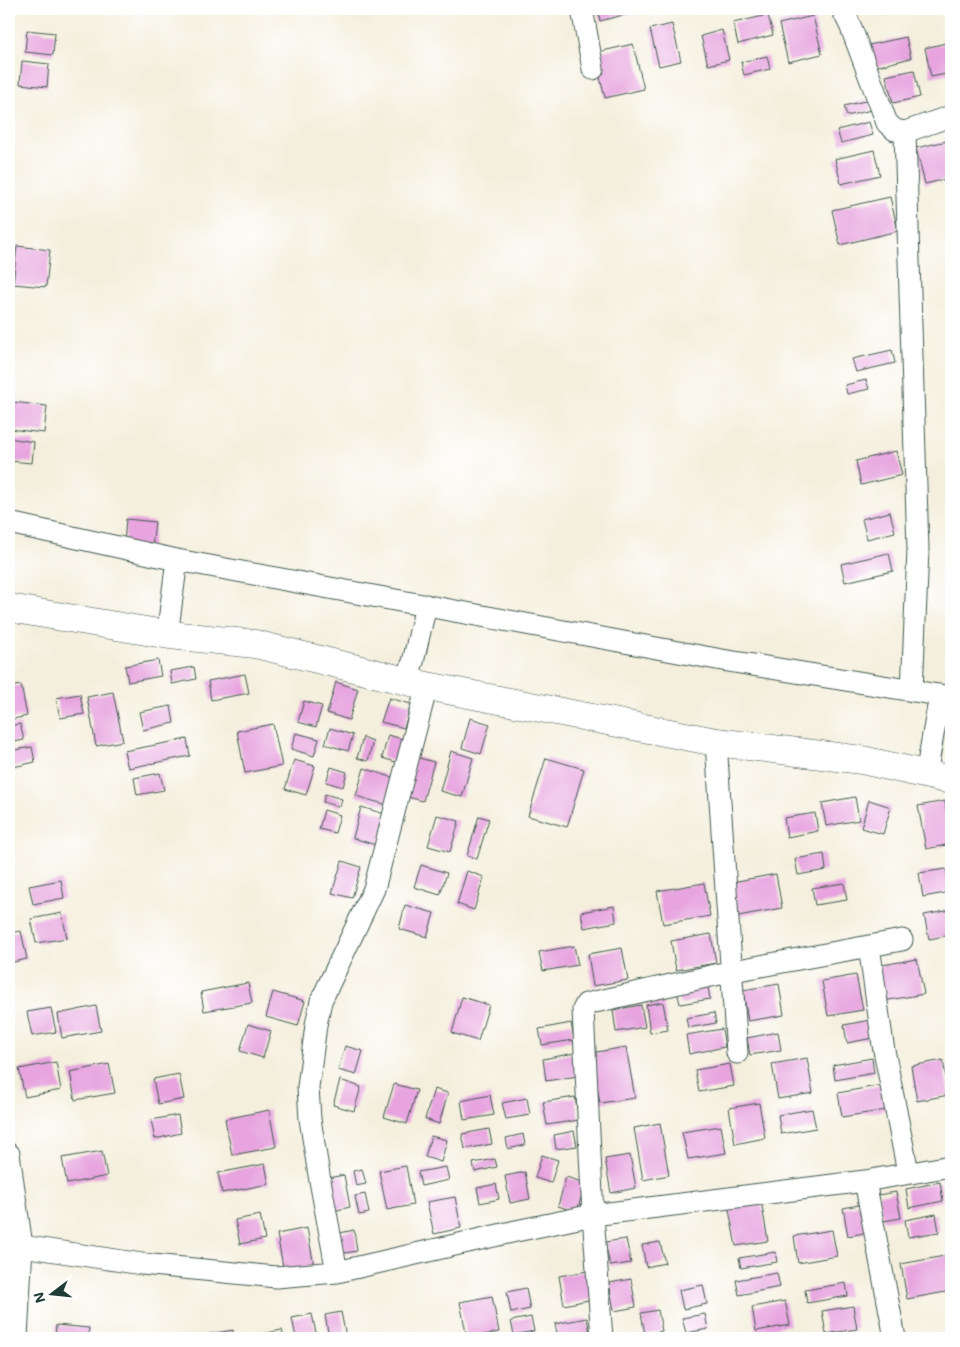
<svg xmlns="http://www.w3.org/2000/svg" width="960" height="1347" viewBox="0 0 960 1347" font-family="Mali,sans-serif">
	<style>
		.building { fill: #e7a4df }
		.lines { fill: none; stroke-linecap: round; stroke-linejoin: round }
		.street-casing { stroke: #3f584d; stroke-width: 23 }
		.secondary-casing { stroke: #3f584d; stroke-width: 29 }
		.street { stroke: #fff; stroke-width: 21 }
		.secondary { stroke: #fff; stroke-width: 28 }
	</style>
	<rect width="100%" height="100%" fill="#fff"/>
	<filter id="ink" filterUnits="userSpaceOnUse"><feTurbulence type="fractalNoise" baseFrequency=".02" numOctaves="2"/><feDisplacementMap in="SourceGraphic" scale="10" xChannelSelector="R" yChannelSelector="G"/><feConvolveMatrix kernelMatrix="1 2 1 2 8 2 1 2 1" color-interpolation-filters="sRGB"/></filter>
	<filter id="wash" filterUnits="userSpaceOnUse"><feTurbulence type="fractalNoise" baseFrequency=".0096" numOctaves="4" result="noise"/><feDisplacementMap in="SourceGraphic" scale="20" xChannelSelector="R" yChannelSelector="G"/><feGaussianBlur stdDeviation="1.12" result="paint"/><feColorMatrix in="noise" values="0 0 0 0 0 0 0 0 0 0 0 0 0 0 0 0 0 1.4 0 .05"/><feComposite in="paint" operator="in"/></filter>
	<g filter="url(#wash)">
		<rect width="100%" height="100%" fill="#f4efdd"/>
		<g id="blocks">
			<!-- building -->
			<path class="building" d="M 598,9 L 634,9 L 635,12 L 600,21 Z
				M 883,9 L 903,9 L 904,10 L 884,14 Z
				M 768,15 L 773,35 L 738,44 L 733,23 Z
				M 813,16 L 822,54 L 788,62 L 779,24 Z
				M 672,24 L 681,61 L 659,66 L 650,29 Z
				M 27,30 L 55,33 L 53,55 L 25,52 Z
				M 722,30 L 729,60 L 708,65 L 701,36 Z
				M 906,37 L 911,58 L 875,67 L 869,45 Z
				M 950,42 L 951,73 L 931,77 L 925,48 Z
				M 633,44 L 644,89 L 605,98 L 594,53 Z
				M 767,56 L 770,69 L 744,75 L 741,62 Z
				M 22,61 L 49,64 L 47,87 L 20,84 Z
				M 914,70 L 920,97 L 893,103 L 886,76 Z
				M 869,100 L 871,110 L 847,116 L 844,106 Z
				M 869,122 L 873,135 L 841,143 L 837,130 Z
				M 951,140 L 951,178 L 925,184 L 916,148 Z
				M 874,150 L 880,175 L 841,184 L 835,159 Z
				M 890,197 L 898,231 L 840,245 L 832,210 Z
				M 17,246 L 50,250 L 46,287 L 13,284 Z
				M 892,350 L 895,363 L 856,372 L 852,359 Z
				M 866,380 L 869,389 L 847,394 L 845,385 Z
				M 12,402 L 47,406 L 44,433 L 9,429 Z
				M 9,438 L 34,442 L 32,463 L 9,461 Z
				M 896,451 L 902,475 L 861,485 L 856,461 Z
				M 890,512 L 895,532 L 867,539 L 862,519 Z
				M 126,519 L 155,522 L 152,548 L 124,544 Z
				M 889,553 L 893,571 L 845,582 L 841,564 Z
				M 158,660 L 161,676 L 128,682 L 125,666 Z
				M 194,667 L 196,679 L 172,684 L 170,671 Z
				M 245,674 L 249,693 L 211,700 L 208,681 Z
				M 336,682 L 358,689 L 349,720 L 327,713 Z
				M 21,685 L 27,716 L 9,720 L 9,687 Z
				M 113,692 L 123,741 L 96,746 L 87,697 Z
				M 80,694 L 84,714 L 60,718 L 56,698 Z
				M 389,698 L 411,704 L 404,728 L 381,722 Z
				M 304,701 L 322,706 L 316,727 L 298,722 Z
				M 171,706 L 174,723 L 143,730 L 139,712 Z
				M 470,718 L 490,724 L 481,754 L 462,748 Z
				M 20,724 L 24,740 L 9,743 L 9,726 Z
				M 273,724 L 282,766 L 245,773 L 237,731 Z
				M 330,728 L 353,735 L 348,751 L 325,744 Z
				M 296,733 L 319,739 L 314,756 L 291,749 Z
				M 388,735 L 406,740 L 399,763 L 382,758 Z
				M 363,737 L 373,741 L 368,761 L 357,758 Z
				M 187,739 L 190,756 L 128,768 L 124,751 Z
				M 32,747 L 35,762 L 9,768 L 9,751 Z
				M 451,751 L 473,758 L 462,797 L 440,791 Z
				M 416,757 L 434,762 L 423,801 L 404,796 Z
				M 546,758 L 584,769 L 567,827 L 528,816 Z
				M 294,760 L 315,766 L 306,795 L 285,789 Z
				M 331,767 L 347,772 L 343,787 L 326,782 Z
				M 364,768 L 394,778 L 387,805 L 356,796 Z
				M 160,773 L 164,790 L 137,795 L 134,778 Z
				M 325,794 L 342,799 L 340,807 L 323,802 Z
				M 855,797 L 859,820 L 826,826 L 822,803 Z
				M 869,800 L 891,807 L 883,834 L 861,828 Z
				M 945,801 L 951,844 L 926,849 L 918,806 Z
				M 361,807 L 388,815 L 379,846 L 353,838 Z
				M 324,810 L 340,815 L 335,833 L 319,829 Z
				M 815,813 L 818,831 L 787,837 L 784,818 Z
				M 437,815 L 459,821 L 450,852 L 428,846 Z
				M 479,816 L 489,819 L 477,859 L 467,856 Z
				M 824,854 L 826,870 L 798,875 L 795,859 Z
				M 342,861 L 361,867 L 352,898 L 332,893 Z
				M 421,865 L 447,873 L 440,895 L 414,887 Z
				M 946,869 L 951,892 L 923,897 L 919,873 Z
				M 467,871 L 484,877 L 474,910 L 457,904 Z
				M 776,874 L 782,908 L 738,916 L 732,882 Z
				M 61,880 L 64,898 L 33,904 L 29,886 Z
				M 704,883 L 710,916 L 663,924 L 657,891 Z
				M 844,883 L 847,900 L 815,905 L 812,888 Z
				M 405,905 L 434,913 L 427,937 L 399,929 Z
				M 614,906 L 616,922 L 584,928 L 581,912 Z
				M 951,910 L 951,935 L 929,939 L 924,915 Z
				M 62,913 L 67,938 L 36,943 L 31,919 Z
				M 21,931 L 27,959 L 9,963 L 9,933 Z
				M 711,934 L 716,963 L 676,970 L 671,941 Z
				M 574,946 L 578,965 L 543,971 L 539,952 Z
				M 622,948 L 628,980 L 593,986 L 588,954 Z
				M 917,959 L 924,994 L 883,1001 L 876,966 Z
				M 856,975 L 863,1010 L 828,1016 L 822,981 Z
				M 707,981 L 710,999 L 680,1004 L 676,986 Z
				M 248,983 L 252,1003 L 204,1011 L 201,992 Z
				M 779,984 L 784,1015 L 748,1021 L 743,990 Z
				M 273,992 L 305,1001 L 298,1026 L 266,1017 Z
				M 462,997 L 489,1005 L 478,1041 L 452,1033 Z
				M 663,1002 L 668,1030 L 650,1033 L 646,1005 Z
				M 641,1005 L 645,1027 L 616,1032 L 613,1010 Z
				M 96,1006 L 101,1031 L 62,1038 L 58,1014 Z
				M 51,1008 L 56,1032 L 32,1036 L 27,1012 Z
				M 714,1013 L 716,1023 L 688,1028 L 686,1018 Z
				M 870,1020 L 873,1038 L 847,1043 L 844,1025 Z
				M 571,1023 L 574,1040 L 542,1045 L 539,1029 Z
				M 248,1024 L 271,1031 L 263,1058 L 240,1051 Z
				M 722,1029 L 725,1047 L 689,1054 L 686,1035 Z
				M 778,1032 L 781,1050 L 750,1055 L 747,1038 Z
				M 345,1046 L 363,1051 L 356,1075 L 338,1070 Z
				M 626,1047 L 635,1098 L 600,1103 L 591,1053 Z
				M 580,1052 L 584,1075 L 546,1081 L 543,1059 Z
				M 807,1058 L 813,1093 L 778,1099 L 772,1064 Z
				M 872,1058 L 874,1073 L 835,1080 L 833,1065 Z
				M 943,1060 L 949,1095 L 917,1101 L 911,1066 Z
				M 56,1062 L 61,1090 L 25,1097 L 19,1069 Z
				M 109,1064 L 115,1093 L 75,1100 L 70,1072 Z
				M 730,1064 L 734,1086 L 699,1092 L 695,1070 Z
				M 179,1074 L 184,1099 L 158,1104 L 153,1079 Z
				M 340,1080 L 361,1087 L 354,1111 L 333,1105 Z
				M 394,1084 L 417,1090 L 407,1124 L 384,1117 Z
				M 882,1085 L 887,1110 L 842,1117 L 838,1093 Z
				M 434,1089 L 448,1093 L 439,1124 L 425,1119 Z
				M 490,1095 L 494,1115 L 464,1120 L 461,1101 Z
				M 575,1097 L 579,1120 L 547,1125 L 543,1102 Z
				M 527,1098 L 530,1115 L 506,1119 L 502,1103 Z
				M 759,1103 L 765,1138 L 735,1144 L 729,1108 Z
				M 812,1109 L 816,1128 L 781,1134 L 778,1115 Z
				M 269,1110 L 276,1147 L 232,1155 L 225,1119 Z
				M 178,1115 L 181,1133 L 155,1139 L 151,1120 Z
				M 660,1123 L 669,1175 L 643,1180 L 634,1128 Z
				M 721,1126 L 726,1153 L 688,1159 L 682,1132 Z
				M 489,1129 L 492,1144 L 465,1149 L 462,1134 Z
				M 574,1131 L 577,1146 L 556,1149 L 554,1135 Z
				M 523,1134 L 525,1145 L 508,1149 L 506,1138 Z
				M 431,1136 L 447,1140 L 441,1162 L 425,1157 Z
				M 102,1151 L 107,1176 L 67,1184 L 62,1158 Z
				M 542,1155 L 558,1160 L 551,1183 L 535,1178 Z
				M 630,1155 L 636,1188 L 611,1193 L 605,1159 Z
				M 495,1159 L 497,1167 L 475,1172 L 473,1163 Z
				M 265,1164 L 269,1184 L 222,1193 L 218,1173 Z
				M 406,1166 L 413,1205 L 387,1210 L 379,1171 Z
				M 446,1167 L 449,1180 L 421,1186 L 418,1172 Z
				M 362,1169 L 366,1184 L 356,1186 L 353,1171 Z
				M 525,1172 L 530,1199 L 510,1203 L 505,1176 Z
				M 344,1175 L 350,1207 L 329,1212 L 323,1179 Z
				M 566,1177 L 585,1183 L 577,1212 L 558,1206 Z
				M 940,1182 L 943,1201 L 909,1208 L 906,1189 Z
				M 496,1184 L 499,1199 L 480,1203 L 477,1188 Z
				M 896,1192 L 901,1218 L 883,1221 L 878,1195 Z
				M 365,1194 L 369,1213 L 359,1215 L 355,1196 Z
				M 455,1197 L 461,1228 L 434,1234 L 427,1202 Z
				M 761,1200 L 768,1241 L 736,1246 L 728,1205 Z
				M 864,1204 L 869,1232 L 848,1236 L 843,1208 Z
				M 936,1214 L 939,1232 L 908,1237 L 905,1220 Z
				M 260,1215 L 265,1239 L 240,1244 L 235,1220 Z
				M 307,1228 L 314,1266 L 284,1272 L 277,1234 Z
				M 354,1230 L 357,1251 L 339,1254 L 335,1234 Z
				M 832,1230 L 837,1256 L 798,1263 L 794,1236 Z
				M 626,1239 L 631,1263 L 610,1266 L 605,1242 Z
				M 660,1242 L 665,1263 L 646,1267 L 642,1245 Z
				M 775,1252 L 777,1262 L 741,1268 L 739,1258 Z
				M 950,1255 L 951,1291 L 907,1299 L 901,1264 Z
				M 593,1270 L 598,1298 L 564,1305 L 559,1276 Z
				M 777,1273 L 780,1287 L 739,1295 L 736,1280 Z
				M 631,1279 L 636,1307 L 614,1311 L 609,1283 Z
				M 846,1283 L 848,1296 L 807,1303 L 805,1290 Z
				M 703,1285 L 707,1304 L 683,1309 L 679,1290 Z
				M 526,1288 L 530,1309 L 511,1313 L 507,1292 Z
				M 492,1296 L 499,1332 L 467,1338 L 460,1302 Z
				M 785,1301 L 790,1325 L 756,1331 L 752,1307 Z
				M 853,1306 L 857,1329 L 826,1334 L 822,1311 Z
				M 658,1310 L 662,1331 L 645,1335 L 641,1313 Z
				M 341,1312 L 346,1337 L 329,1338 L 325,1315 Z
				M 312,1314 L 317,1338 L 296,1338 L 292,1318 Z
				M 705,1314 L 708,1329 L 686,1333 L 682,1318 Z
				M 531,1317 L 534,1331 L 514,1335 L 511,1321 Z
				M 587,1318 L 591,1338 L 558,1338 L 555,1324 Z
				M 56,1325 L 89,1328 L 88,1338 L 55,1338 Z
				M 233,1330 L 234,1338 L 206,1338 L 205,1335 Z
				M 282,1330 L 284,1338 L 252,1338 L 252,1336 Z"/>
		</g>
	</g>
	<g filter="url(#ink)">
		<use href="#blocks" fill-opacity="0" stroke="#3f584d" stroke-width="1"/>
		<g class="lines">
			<defs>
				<path id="street" d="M 582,9 L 593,69
					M 842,9 L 850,25 L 887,123 L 895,130 L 905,132 L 951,116
					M 905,132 L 918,550 L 912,691
					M 9,523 L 177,560 L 722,660 L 951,697
					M 170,635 L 169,621 L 177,560
					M 406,680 L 413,662 L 426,605
					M 716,742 L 737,1053
					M 926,775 L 940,695
					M 869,946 L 883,1045 L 908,1172
					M 9,1154 L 22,1246 L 17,1338
					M 865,1181 L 895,1338
					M 22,1246 L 142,1264 L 276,1277 L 337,1272 L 516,1231 L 593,1215 L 865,1181 L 951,1166
					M 337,1272 L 319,1175 L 310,1119 L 308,1087 L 316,1025 L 321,1001 L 374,889 L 427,686
					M 602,1338 L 593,1215 L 583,1010 L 586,1004 L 733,971 L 902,940"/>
				<path id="secondary" d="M 9,608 L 170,635 L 255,644 L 427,686 L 716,742 L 862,760 L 951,780"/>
			</defs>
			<!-- street casing -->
			<use href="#street" class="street-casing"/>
			<!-- secondary casing -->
			<use href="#secondary" class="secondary-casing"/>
			<!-- street -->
			<use href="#street" class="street"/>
			<!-- secondary -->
			<use href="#secondary" class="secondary"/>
		</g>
	</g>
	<!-- margin -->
	<rect width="960" height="1347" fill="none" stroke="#fff" stroke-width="30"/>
	<!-- north arrow -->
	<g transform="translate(52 1294) rotate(254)" stroke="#ffffff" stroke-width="4" paint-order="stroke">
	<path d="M0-4L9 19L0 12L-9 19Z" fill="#1f3d34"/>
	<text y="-8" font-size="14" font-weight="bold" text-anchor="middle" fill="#1f3d34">N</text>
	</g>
</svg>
